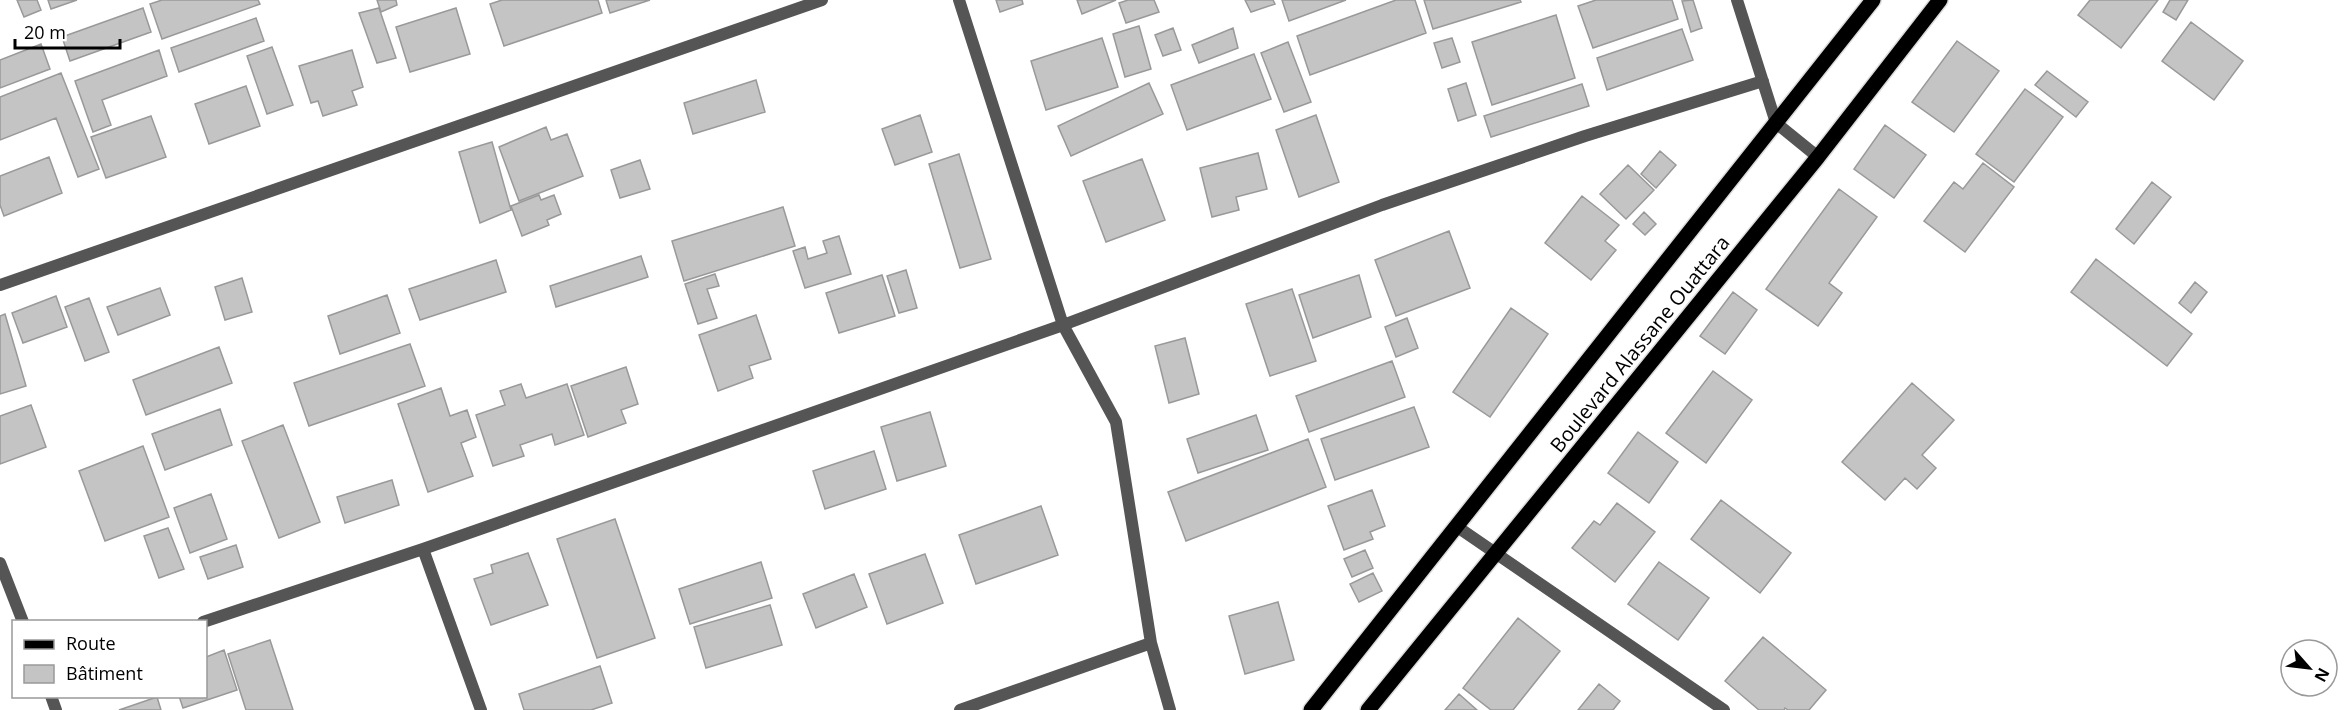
<svg xmlns="http://www.w3.org/2000/svg" width="2351" height="710" viewBox="0 0 2351 710" font-family="'Open Sans',sans-serif">
	<style>
		.building { fill: #c4c4c4; stroke: #999; stroke-width: 1.5 }
		.lines { fill: none; stroke-linecap: round; stroke-linejoin: round }
		.primary-casing { stroke: #dbdbdb; stroke-width: 18 }
		.street { stroke: #555; stroke-width: 12 }
		.primary { stroke: #000; stroke-width: 15 }
		.labels { text-anchor: middle; stroke-width: 5; stroke-linejoin: round; paint-order: stroke }
		.street-label { font-size: 20px; fill: #000; stroke: #fff }
	</style>
	<rect width="100%" height="100%" fill="#fff"/>
	<!-- building -->
	<path class="building" d="M 17,0 L 37,0 L 41,10 L 24,17 Z
		M 48,0 L 77,0 L 51,9 Z
		M 162,0 L 258,0 L 260,4 L 162,39 L 150,4 Z
		M 377,0 L 396,0 L 397,5 L 381,12 Z
		M 502,0 L 598,0 L 602,13 L 504,46 L 490,4 Z
		M 606,0 L 650,0 L 610,13 Z
		M 996,0 L 1022,0 L 1023,4 L 1000,12 Z
		M 1077,0 L 1116,0 L 1082,14 Z
		M 1128,0 L 1154,0 L 1159,12 L 1126,23 L 1119,3 Z
		M 1245,0 L 1273,0 L 1275,4 L 1251,12 Z
		M 1282,0 L 1346,0 L 1289,21 Z
		M 1396,0 L 1415,0 L 1426,33 L 1310,75 L 1297,36 Z
		M 1424,0 L 1520,0 L 1521,2 L 1433,29 Z
		M 1596,0 L 1672,0 L 1678,19 L 1593,48 L 1578,6 Z
		M 1693,0 L 1702,28 L 1691,32 L 1682,1 Z
		M 2090,0 L 2158,0 L 2121,48 L 2078,15 Z
		M 2170,0 L 2188,0 L 2176,20 L 2163,12 Z
		M 143,8 L 151,32 L 70,61 L 62,37 Z
		M 379,8 L 396,58 L 377,63 L 359,13 Z
		M 456,8 L 470,54 L 410,72 L 396,27 Z
		M 1556,15 L 1575,78 L 1492,105 L 1472,42 Z
		M 256,18 L 264,41 L 179,72 L 171,48 Z
		M 2191,22 L 2243,61 L 2214,100 L 2162,61 Z
		M 1139,26 L 1151,69 L 1125,77 L 1113,34 Z
		M 1173,28 L 1181,50 L 1163,56 L 1155,35 Z
		M 1233,28 L 1238,48 L 1199,63 L 1192,45 Z
		M 1682,29 L 1693,60 L 1607,90 L 1597,58 Z
		M 1102,38 L 1118,87 L 1046,110 L 1031,61 Z
		M 1452,38 L 1460,62 L 1442,68 L 1434,43 Z
		M 1957,41 L 1999,71 L 1954,132 L 1912,102 Z
		M 1288,42 L 1311,102 L 1284,112 L 1261,53 Z
		M 41,44 L 50,69 L 0,88 L 0,60 Z
		M 272,47 L 293,105 L 267,114 L 247,56 Z
		M 159,50 L 167,76 L 102,100 L 111,125 L 93,132 L 75,81 Z
		M 352,50 L 363,87 L 352,91 L 357,105 L 323,116 L 318,101 L 311,103 L 299,66 Z
		M 1254,54 L 1271,99 L 1187,130 L 1171,85 Z
		M 2047,71 L 2088,102 L 2076,117 L 2035,85 Z
		M 61,73 L 99,169 L 78,177 L 56,118 L 0,140 L 0,97 Z
		M 756,80 L 765,112 L 693,134 L 684,103 Z
		M 1149,83 L 1163,114 L 1071,156 L 1058,126 Z
		M 1466,83 L 1476,115 L 1458,121 L 1448,89 Z
		M 1582,84 L 1589,106 L 1491,137 L 1484,116 Z
		M 246,86 L 260,126 L 209,144 L 195,104 Z
		M 2025,89 L 2063,117 L 2014,182 L 1976,154 Z
		M 920,115 L 932,152 L 895,165 L 882,129 Z
		M 1316,115 L 1339,182 L 1299,197 L 1276,130 Z
		M 151,116 L 166,157 L 106,178 L 91,137 Z
		M 1885,125 L 1926,155 L 1894,198 L 1854,169 Z
		M 546,127 L 551,140 L 567,134 L 583,176 L 519,201 L 499,147 Z
		M 492,142 L 511,210 L 480,223 L 459,152 Z
		M 1660,151 L 1676,165 L 1656,188 L 1641,174 Z
		M 1258,153 L 1267,189 L 1236,197 L 1239,210 L 1212,217 L 1200,168 Z
		M 959,154 L 991,259 L 960,268 L 929,164 Z
		M 49,157 L 62,193 L 4,216 L 0,205 L 0,176 Z
		M 1142,159 L 1165,220 L 1106,242 L 1083,181 Z
		M 640,160 L 650,189 L 620,198 L 611,170 Z
		M 1983,163 L 2014,187 L 1965,252 L 1924,221 L 1954,182 L 1963,189 Z
		M 1628,165 L 1654,190 L 1626,219 L 1600,194 Z
		M 2152,182 L 2171,197 L 2134,244 L 2116,229 Z
		M 1839,189 L 1877,217 L 1829,283 L 1842,293 L 1818,326 L 1766,289 Z
		M 539,195 L 541,200 L 554,195 L 561,214 L 547,220 L 549,225 L 522,236 L 511,206 Z
		M 1582,196 L 1619,225 L 1605,241 L 1616,250 L 1591,280 L 1545,243 Z
		M 783,207 L 795,246 L 684,281 L 672,241 Z
		M 1644,212 L 1656,224 L 1645,235 L 1633,224 Z
		M 1449,231 L 1470,288 L 1396,316 L 1375,260 Z
		M 839,236 L 851,274 L 805,288 L 793,251 L 805,247 L 808,259 L 827,253 L 823,241 Z
		M 641,256 L 648,277 L 556,307 L 550,286 Z
		M 2096,259 L 2192,334 L 2167,366 L 2071,292 Z
		M 496,260 L 506,292 L 420,320 L 409,289 Z
		M 906,270 L 917,308 L 899,313 L 887,276 Z
		M 715,274 L 719,286 L 707,289 L 717,318 L 698,324 L 685,284 Z
		M 882,275 L 895,316 L 839,333 L 826,293 Z
		M 1359,275 L 1371,317 L 1313,338 L 1299,295 Z
		M 242,278 L 252,312 L 225,320 L 215,287 Z
		M 2195,282 L 2207,292 L 2191,313 L 2179,303 Z
		M 160,288 L 170,315 L 118,335 L 107,307 Z
		M 1292,289 L 1316,361 L 1270,376 L 1246,304 Z
		M 1733,292 L 1757,310 L 1725,354 L 1700,336 Z
		M 387,295 L 400,333 L 340,354 L 328,316 Z
		M 56,296 L 67,327 L 23,343 L 12,313 Z
		M 89,298 L 109,352 L 85,361 L 65,307 Z
		M 1511,308 L 1548,334 L 1490,417 L 1453,392 Z
		M 5,314 L 26,386 L 0,394 L 0,316 Z
		M 756,315 L 771,359 L 749,366 L 753,378 L 718,391 L 699,335 Z
		M 1407,318 L 1418,348 L 1396,357 L 1385,327 Z
		M 1185,338 L 1199,394 L 1169,403 L 1155,346 Z
		M 410,344 L 425,386 L 309,426 L 294,383 Z
		M 219,347 L 232,383 L 146,415 L 133,380 Z
		M 1392,361 L 1405,397 L 1309,432 L 1296,396 Z
		M 626,367 L 638,404 L 621,410 L 626,423 L 588,437 L 571,386 Z
		M 1713,371 L 1752,400 L 1706,463 L 1666,433 Z
		M 1912,383 L 1954,420 L 1922,455 L 1936,468 L 1917,489 L 1905,478 L 1885,500 L 1842,462 Z
		M 521,384 L 526,398 L 567,384 L 584,435 L 555,445 L 552,434 L 520,445 L 524,456 L 493,466 L 476,415 L 505,405 L 500,391 Z
		M 441,388 L 450,416 L 467,410 L 476,437 L 461,443 L 473,476 L 428,492 L 398,404 Z
		M 31,405 L 46,447 L 0,464 L 0,416 Z
		M 1414,407 L 1429,447 L 1335,480 L 1321,439 Z
		M 220,409 L 232,445 L 165,470 L 152,434 Z
		M 930,412 L 946,466 L 897,481 L 881,427 Z
		M 1256,415 L 1268,450 L 1198,473 L 1187,439 Z
		M 283,425 L 320,522 L 279,538 L 242,441 Z
		M 1638,432 L 1678,462 L 1649,503 L 1608,473 Z
		M 1308,439 L 1326,487 L 1186,541 L 1168,492 Z
		M 143,446 L 169,517 L 105,541 L 79,471 Z
		M 874,451 L 886,489 L 825,509 L 813,471 Z
		M 392,480 L 399,505 L 345,523 L 337,497 Z
		M 1372,490 L 1385,526 L 1370,532 L 1373,539 L 1344,550 L 1328,506 Z
		M 211,494 L 227,539 L 190,553 L 174,508 Z
		M 1721,500 L 1791,553 L 1760,593 L 1691,539 Z
		M 1617,503 L 1655,532 L 1615,582 L 1572,548 L 1594,521 L 1600,525 Z
		M 1041,506 L 1058,555 L 976,584 L 959,535 Z
		M 615,519 L 655,638 L 597,658 L 557,539 Z
		M 168,528 L 184,569 L 159,578 L 144,536 Z
		M 236,545 L 243,567 L 208,579 L 200,557 Z
		M 1365,550 L 1373,568 L 1352,577 L 1344,559 Z
		M 528,553 L 548,605 L 491,625 L 474,579 L 493,573 L 491,565 Z
		M 925,554 L 943,603 L 887,624 L 869,574 Z
		M 761,562 L 772,598 L 690,624 L 679,589 Z
		M 1659,562 L 1709,598 L 1678,640 L 1628,604 Z
		M 1373,573 L 1382,591 L 1359,602 L 1350,584 Z
		M 854,574 L 867,607 L 816,628 L 803,594 Z
		M 1278,602 L 1294,660 L 1245,674 L 1229,616 Z
		M 770,605 L 782,645 L 706,668 L 694,627 Z
		M 1518,618 L 1560,651 L 1513,710 L 1491,710 L 1463,688 Z
		M 1763,637 L 1826,690 L 1809,710 L 1788,710 L 1785,708 L 1784,710 L 1759,710 L 1725,681 Z
		M 270,640 L 293,710 L 246,710 L 228,654 Z
		M 224,650 L 237,690 L 183,708 L 179,696 L 206,696 L 206,657 Z
		M 600,666 L 612,703 L 591,710 L 524,710 L 519,694 Z
		M 1599,684 L 1620,701 L 1613,710 L 1578,710 Z
		M 1459,694 L 1477,710 L 1445,710 Z
		M 157,697 L 161,710 L 119,710 Z"/>
	<g class="lines">
		<defs>
			<path id="primary" d="M 1311,710 C 1499,474 1686,237 1873,0
				M 1368,710 L 1818,157 L 1940,0"/>
		</defs>
		<!-- primary casing -->
		<use href="#primary" class="primary-casing"/>
		<!-- street -->
		<path class="street" d="M 959,0 L 1063,325 L 1116,422 L 1151,643 L 1170,710
			M 1737,0 L 1776,123 L 1818,157
			M 0,285 L 822,0
			M 1456,526 L 1724,710
			M 423,549 L 481,710
			M 0,563 L 23,622
			M 203,622 L 423,549 L 1063,325 L 1382,205 L 1585,136 L 1763,81
			M 51,696 L 56,710
			M 960,710 L 1151,643"/>
		<!-- primary -->
		<use href="#primary" class="primary"/>
	</g>
	<g class="labels">
		<!-- street labels -->
		<g class="street-label">
			<text transform="translate(1640 344) rotate(-51)" y="7">Boulevard Alassane Ouattara</text>
		</g>
	</g>
	<!-- legend -->
	<rect x="12" y="620" width="195" height="78" fill="#ffffff" stroke="#999999" stroke-width="1.5"/>
	<rect x="24" y="640" width="30" height="9" fill="#000000" stroke="#999999" stroke-width="1.5"/>
	<text x="66" y="650" font-size="18" fill="#000000">Route</text>
	<rect x="24" y="665" width="30" height="18" fill="#c4c4c4" stroke="#999999" stroke-width="1.5"/>
	<text x="66" y="680" font-size="18" fill="#000000">Bâtiment</text>
	<!-- north arrow -->
	<g transform="translate(2309 668) rotate(118)"><circle r="28" fill="#ffffff" stroke="#999999" stroke-width="1.5"/>
	<path d="M0-4.5L10 22L0 15L-10 22Z" fill="#000000"/>
	<text y="-9" font-size="16" font-weight="bold" text-anchor="middle" fill="#000000">N</text>
	</g>
	<!-- scale -->
	<path d="M15 39v9h105v-9" fill="none" stroke="#000000" stroke-width="3"/>
	<text x="24" y="39" font-size="18" fill="#000000" stroke="#ffffff" stroke-width="4.5" paint-order="stroke">20 m</text>
</svg>
